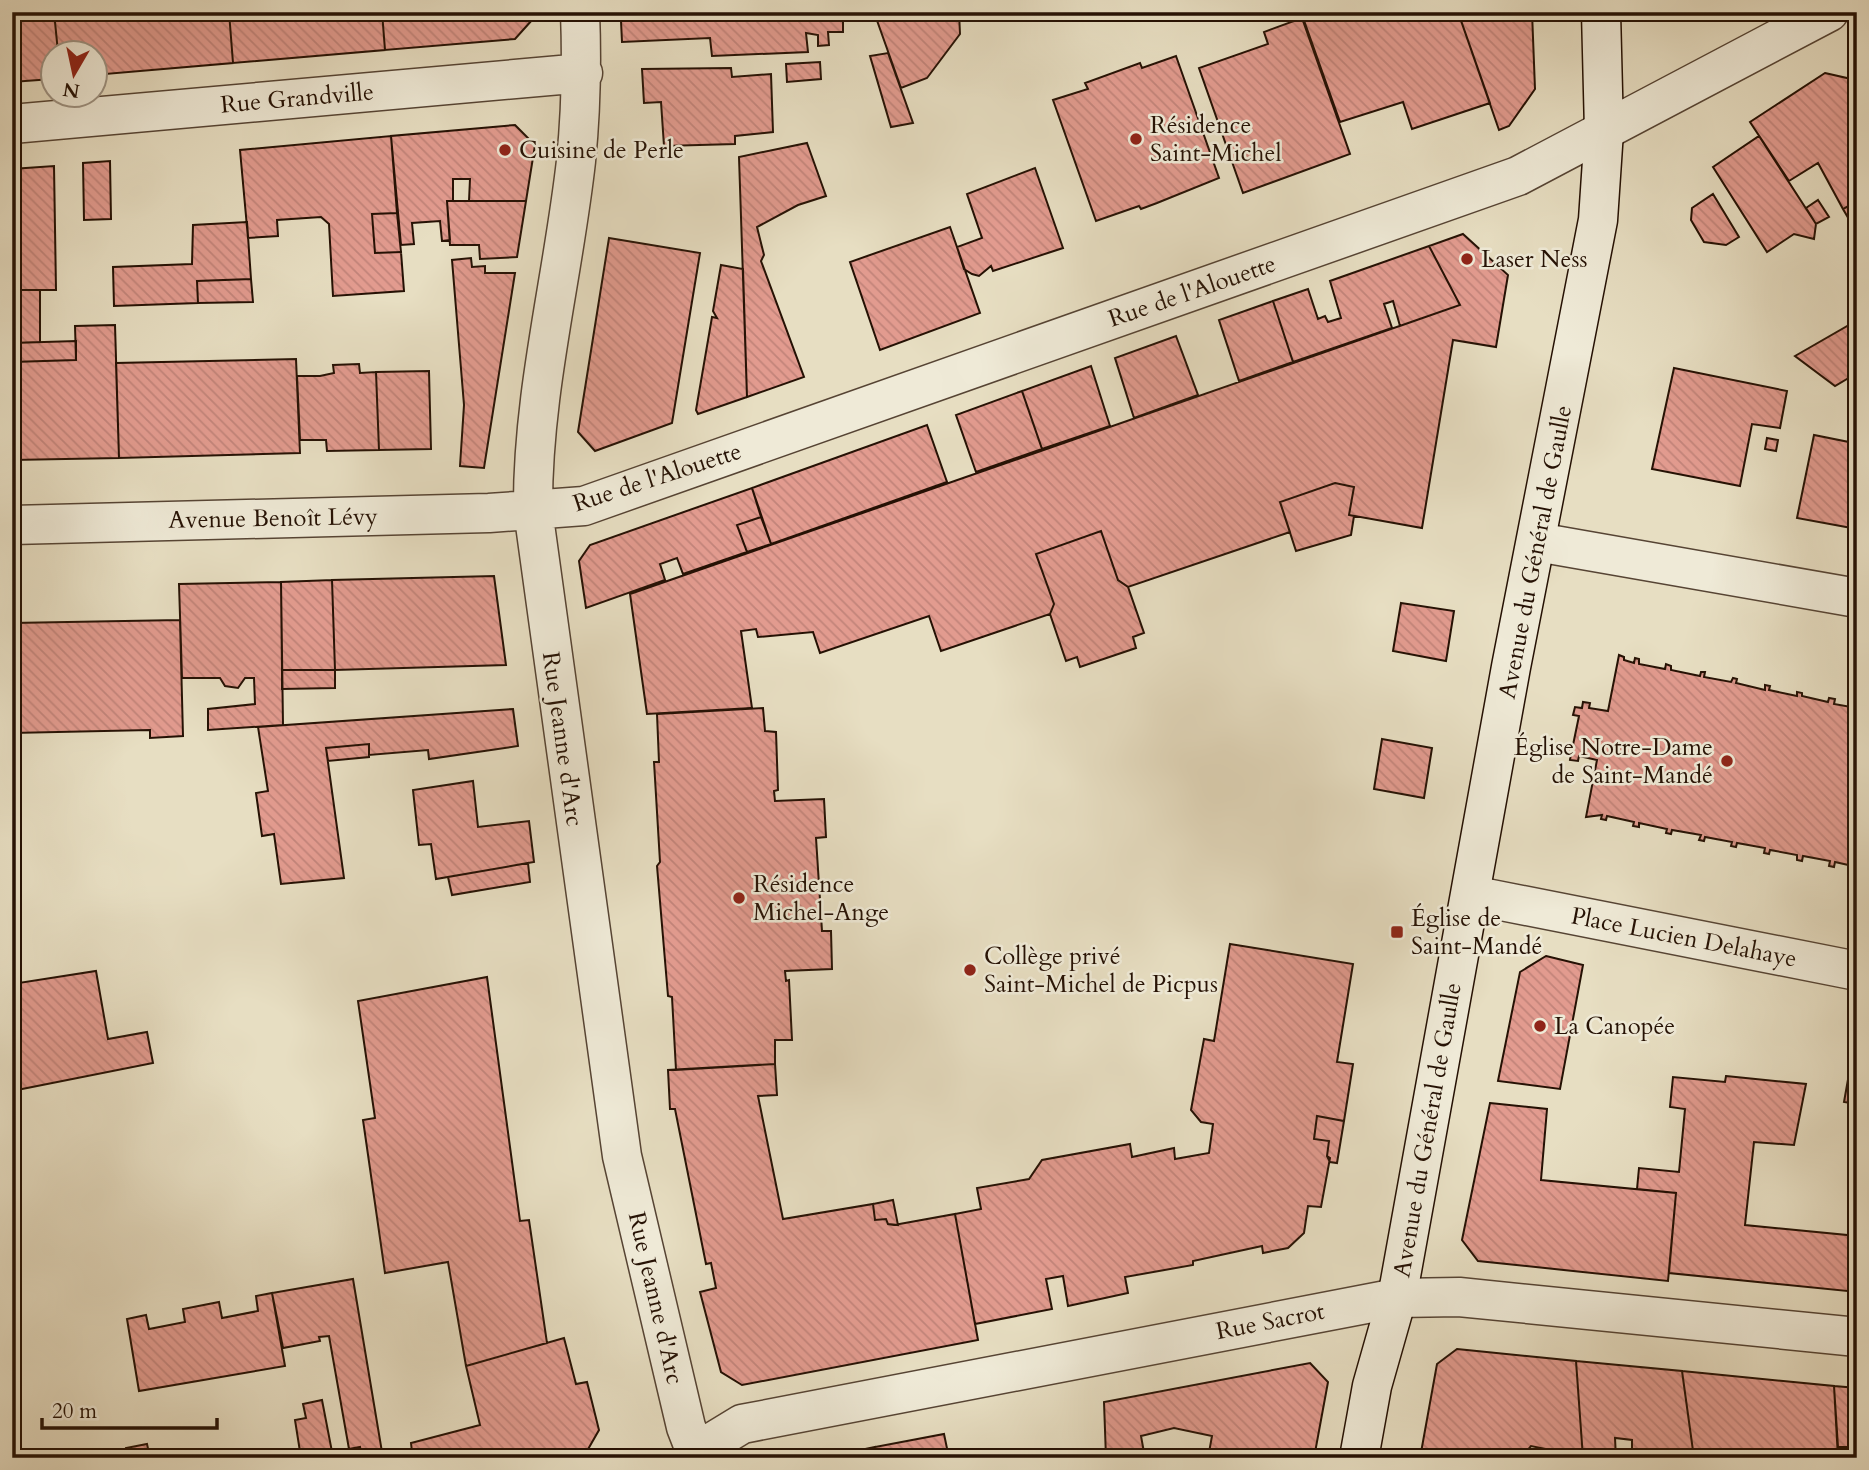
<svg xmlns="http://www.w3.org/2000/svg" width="1869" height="1470" viewBox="0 0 1869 1470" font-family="Cardo,serif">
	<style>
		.building { fill: url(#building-back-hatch); stroke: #251104; stroke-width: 2 }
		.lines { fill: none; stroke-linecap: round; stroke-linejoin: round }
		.street-casing { stroke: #564434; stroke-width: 41 }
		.secondary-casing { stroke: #251104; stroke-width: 41 }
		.street { stroke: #efead7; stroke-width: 38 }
		.secondary { stroke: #efead7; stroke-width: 38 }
		.poi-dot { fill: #8f2418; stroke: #efead7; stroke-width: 2.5 }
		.labels { text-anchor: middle; stroke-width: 5; stroke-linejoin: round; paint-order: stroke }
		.street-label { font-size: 24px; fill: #251104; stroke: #efead7 }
		.poi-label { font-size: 24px; fill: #251104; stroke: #efead7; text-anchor: start }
	</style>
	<defs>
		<pattern id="building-back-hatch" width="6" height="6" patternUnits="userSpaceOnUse" patternTransform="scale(1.75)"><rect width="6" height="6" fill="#e29b8f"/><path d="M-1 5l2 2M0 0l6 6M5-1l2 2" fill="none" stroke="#c2847a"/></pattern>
	</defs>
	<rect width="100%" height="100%" fill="#e7dec2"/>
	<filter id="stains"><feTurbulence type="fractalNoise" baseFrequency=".00286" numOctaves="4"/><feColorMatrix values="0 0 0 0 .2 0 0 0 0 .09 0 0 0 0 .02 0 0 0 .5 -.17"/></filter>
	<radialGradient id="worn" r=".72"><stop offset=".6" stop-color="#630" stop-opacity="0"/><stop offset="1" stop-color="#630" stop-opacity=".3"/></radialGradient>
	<!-- building -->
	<path class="building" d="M 12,12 L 54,12 L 58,52 L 52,52 L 52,79 L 12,82 Z
		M 54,12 L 229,12 L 233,63 L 94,75 L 94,52 L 58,52 Z
		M 229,12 L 382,12 L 385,50 L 233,63 Z
		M 382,12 L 532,12 L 532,20 L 515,39 L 385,50 Z
		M 679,12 L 785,12 L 667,19 L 667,14 Z
		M 785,12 L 843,12 L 843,32 L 828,32 L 829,45 L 818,46 L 818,35 L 806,33 L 808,52 L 712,56 L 710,38 L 622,42 L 621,21 Z
		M 874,12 L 959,12 L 960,34 L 927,78 L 901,88 Z
		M 1301,12 L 1458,12 L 1490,103 L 1412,129 L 1403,102 L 1340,122 Z
		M 1458,12 L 1532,12 L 1535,89 L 1509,126 L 1499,130 Z
		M 1302,18 L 1350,154 L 1243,193 L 1199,68 L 1268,44 L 1264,32 Z
		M 888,53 L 913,123 L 891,127 L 870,56 Z
		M 1176,56 L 1219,178 L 1157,203 L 1141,209 L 1139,206 L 1096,221 L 1053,100 L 1088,89 L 1085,83 L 1140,63 L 1142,68 Z
		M 820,62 L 821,79 L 787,82 L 786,64 Z
		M 731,68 L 732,77 L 771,74 L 773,132 L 735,136 L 735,144 L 664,146 L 661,102 L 644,103 L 642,69 Z
		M 1825,73 L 1851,79 L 1857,89 L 1857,201 L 1843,209 L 1818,163 L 1789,181 L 1750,122 Z
		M 515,125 L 535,145 L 526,201 L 469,201 L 470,179 L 453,179 L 453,201 L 447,201 L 450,240 L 442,241 L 440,221 L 412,223 L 414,244 L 401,245 L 391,136 Z
		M 391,136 L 397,213 L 372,214 L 375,253 L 401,252 L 404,291 L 333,296 L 329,224 L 321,217 L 277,220 L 278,236 L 248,238 L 240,150 Z
		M 1759,136 L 1816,224 L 1814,239 L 1794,234 L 1767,252 L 1713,167 Z
		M 807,143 L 826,196 L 798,205 L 757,227 L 764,255 L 761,261 L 804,377 L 747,397 L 739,157 Z
		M 110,161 L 111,219 L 84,220 L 83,163 Z
		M 54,166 L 56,290 L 12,290 L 12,169 Z
		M 1035,168 L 1063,248 L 993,271 L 991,266 L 979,276 L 972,274 L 964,269 L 957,247 L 982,238 L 967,194 Z
		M 1713,194 L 1739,237 L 1726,245 L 1704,242 L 1691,220 L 1692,208 Z
		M 1818,200 L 1829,217 L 1816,224 L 1806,208 Z
		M 447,201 L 526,201 L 517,257 L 480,259 L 479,245 L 450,245 Z
		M 1857,201 L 1857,233 L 1843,209 Z
		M 397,213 L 401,252 L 375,253 L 372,214 Z
		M 247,222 L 251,279 L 197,281 L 198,303 L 114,306 L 113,267 L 192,264 L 193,225 Z
		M 950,227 L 980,313 L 880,350 L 850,262 Z
		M 1463,234 L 1508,275 L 1496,347 L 1453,340 L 1422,528 L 1349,515 L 1354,487 L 1335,483 L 1280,502 L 1290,532 L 1128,587 L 1118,580 L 1101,531 L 1036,554 L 1054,604 L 1050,614 L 941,651 L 929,616 L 820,653 L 813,632 L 758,637 L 756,629 L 741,631 L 752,708 L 647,714 L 630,594 L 1460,305 L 1429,246 Z
		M 609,238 L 700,253 L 672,423 L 595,451 L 578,432 Z
		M 1429,246 L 1460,305 L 1400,326 L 1393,301 L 1384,304 L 1392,328 L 1293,362 L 1273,301 L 1308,289 L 1318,319 L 1325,316 L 1328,322 L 1341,318 L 1330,281 Z
		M 471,258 L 472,267 L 485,266 L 485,273 L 515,273 L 484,468 L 460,466 L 464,405 L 452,260 Z
		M 721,265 L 743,269 L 747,397 L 698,414 L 696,410 L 712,317 L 717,318 L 713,311 Z
		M 251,279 L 253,302 L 198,303 L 197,281 Z
		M 12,290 L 40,290 L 40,342 L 12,343 Z
		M 1273,301 L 1293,362 L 1239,381 L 1219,320 Z
		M 1856,321 L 1857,373 L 1835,386 L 1795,356 Z
		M 115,325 L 119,458 L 12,460 L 12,362 L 76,360 L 75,326 Z
		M 1176,336 L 1198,395 L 1134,418 L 1115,358 Z
		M 76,341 L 76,360 L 12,362 L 12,343 Z
		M 296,359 L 300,453 L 119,458 L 116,363 Z
		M 359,364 L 360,373 L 376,372 L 379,450 L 327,451 L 326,440 L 300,440 L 297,376 L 320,376 L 334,373 L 333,365 Z
		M 1091,366 L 1110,426 L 1042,449 L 1022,391 Z
		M 1674,368 L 1787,391 L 1780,428 L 1752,424 L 1740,486 L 1652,469 Z
		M 429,371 L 431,449 L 379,450 L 376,372 Z
		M 1022,391 L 1042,449 L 976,472 L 956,415 Z
		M 927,425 L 947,482 L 771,544 L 752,488 Z
		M 1857,431 L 1857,529 L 1797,518 L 1814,435 L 1854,443 Z
		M 1767,438 L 1778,440 L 1776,451 L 1765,449 Z
		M 1335,483 L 1354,487 L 1349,515 L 1354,516 L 1351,535 L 1296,551 L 1280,502 Z
		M 752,488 L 761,517 L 737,525 L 747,552 L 683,574 L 677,558 L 660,564 L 665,580 L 586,608 L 579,561 L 590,545 Z
		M 761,517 L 771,544 L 747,552 L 737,525 Z
		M 1101,531 L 1118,580 L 1128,587 L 1144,633 L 1133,637 L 1136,648 L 1080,667 L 1077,657 L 1066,661 L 1050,614 L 1054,604 L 1036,554 Z
		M 494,576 L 506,665 L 335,670 L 332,580 Z
		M 332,580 L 335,670 L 282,670 L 281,582 Z
		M 281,582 L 283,725 L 208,730 L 208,709 L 255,704 L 254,678 L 245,678 L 238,688 L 225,686 L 220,678 L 182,678 L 179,584 Z
		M 1401,603 L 1454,611 L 1446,661 L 1393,651 Z
		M 180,620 L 183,736 L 150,738 L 150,730 L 12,733 L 12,623 Z
		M 1619,655 L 1624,657 L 1624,660 L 1634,663 L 1635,658 L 1639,659 L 1639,664 L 1665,669 L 1666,664 L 1671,666 L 1671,670 L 1700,676 L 1701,672 L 1705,672 L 1704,677 L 1731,682 L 1733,678 L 1737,679 L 1736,683 L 1765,690 L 1765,685 L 1770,686 L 1769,690 L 1797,696 L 1797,692 L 1802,693 L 1802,696 L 1828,702 L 1829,698 L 1835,699 L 1834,704 L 1857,708 L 1857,867 L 1835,862 L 1834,867 L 1829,866 L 1830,861 L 1803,856 L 1802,861 L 1797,860 L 1797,855 L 1770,850 L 1769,854 L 1764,853 L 1765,848 L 1737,843 L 1736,847 L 1731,846 L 1732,842 L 1705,837 L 1704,841 L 1699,840 L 1701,835 L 1672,830 L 1671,834 L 1666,833 L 1667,829 L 1639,823 L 1639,827 L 1633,826 L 1634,822 L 1607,816 L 1606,820 L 1601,819 L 1602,815 L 1586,817 L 1597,760 L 1579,756 L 1578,761 L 1570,760 L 1571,753 L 1566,753 L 1567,744 L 1573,745 L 1579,716 L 1573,715 L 1575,707 L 1582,708 L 1583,702 L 1590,703 L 1589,708 L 1608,711 Z
		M 282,670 L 335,670 L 335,688 L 282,689 Z
		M 763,708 L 765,731 L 776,732 L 778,790 L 774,791 L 775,801 L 824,799 L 826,837 L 816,838 L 822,931 L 831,931 L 832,969 L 785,971 L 786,981 L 789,980 L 792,1040 L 775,1040 L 775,1064 L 676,1070 L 672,997 L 668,996 L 657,866 L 660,862 L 654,762 L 659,762 L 657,714 Z
		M 513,709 L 518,746 L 429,759 L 428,750 L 369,755 L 369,744 L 326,748 L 344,878 L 281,884 L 274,834 L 262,836 L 256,793 L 268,791 L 258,727 Z
		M 1382,739 L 1432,748 L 1424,798 L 1374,789 Z
		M 369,744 L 369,757 L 328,761 L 326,748 Z
		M 473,781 L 478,827 L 529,821 L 534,862 L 436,879 L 431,844 L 419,845 L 413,790 Z
		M 528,863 L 530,882 L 452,895 L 448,877 Z
		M 1230,944 L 1353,964 L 1337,1062 L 1353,1064 L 1344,1121 L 1317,1116 L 1314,1139 L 1329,1141 L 1327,1156 L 1330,1158 L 1321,1207 L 1308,1206 L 1304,1233 L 1288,1248 L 1263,1253 L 1262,1246 L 1193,1261 L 1193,1265 L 1125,1277 L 1128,1293 L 1068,1306 L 1063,1276 L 1046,1279 L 1052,1309 L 975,1324 L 955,1214 L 981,1209 L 977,1188 L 1029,1179 L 1042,1160 L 1130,1144 L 1132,1157 L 1174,1148 L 1175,1159 L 1209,1153 L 1213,1124 L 1201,1122 L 1191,1110 L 1204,1039 L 1214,1041 Z
		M 1546,956 L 1583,965 L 1560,1089 L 1498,1081 L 1520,972 Z
		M 96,971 L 108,1039 L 147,1032 L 153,1063 L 12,1091 L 12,984 Z
		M 487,977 L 520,1221 L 529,1220 L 547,1343 L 466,1366 L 448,1262 L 385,1273 L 363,1120 L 375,1118 L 358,1001 Z
		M 1857,1029 L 1857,1104 L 1844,1102 Z
		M 775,1064 L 777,1095 L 758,1096 L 783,1219 L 873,1204 L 875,1220 L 886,1219 L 888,1224 L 894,1225 L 955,1214 L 978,1340 L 742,1385 L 721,1372 L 700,1292 L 716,1288 L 711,1263 L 706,1264 L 675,1109 L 670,1109 L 668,1070 Z
		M 1726,1076 L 1806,1084 L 1794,1145 L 1754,1142 L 1745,1225 L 1857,1236 L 1857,1292 L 1669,1273 L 1676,1193 L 1637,1189 L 1639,1168 L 1679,1172 L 1685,1109 L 1670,1107 L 1673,1077 L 1725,1082 Z
		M 1490,1103 L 1547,1109 L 1541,1180 L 1676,1193 L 1668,1281 L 1478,1261 L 1462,1240 Z
		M 1317,1116 L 1344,1121 L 1337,1163 L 1330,1162 L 1327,1156 L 1329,1141 L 1314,1139 Z
		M 893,1200 L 898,1225 L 888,1224 L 886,1219 L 875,1220 L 873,1204 Z
		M 353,1279 L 383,1458 L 362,1458 L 360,1447 L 349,1449 L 329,1336 L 319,1337 L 320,1341 L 283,1348 L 272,1293 Z
		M 272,1293 L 285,1366 L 139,1391 L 127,1319 L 146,1315 L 149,1329 L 185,1322 L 183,1309 L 219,1302 L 222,1318 L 258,1311 L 256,1296 Z
		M 564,1338 L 576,1384 L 587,1382 L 599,1430 L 583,1458 L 392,1458 L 412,1452 L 411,1443 L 480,1425 L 466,1366 Z
		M 1457,1349 L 1576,1361 L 1583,1458 L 1565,1458 L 1566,1453 L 1531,1446 L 1521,1458 L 1420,1458 L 1437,1364 Z
		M 1576,1361 L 1682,1371 L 1694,1458 L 1637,1458 L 1632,1450 L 1632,1440 L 1615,1438 L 1616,1458 L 1583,1458 Z
		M 1310,1363 L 1328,1382 L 1314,1458 L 1208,1458 L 1212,1436 L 1174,1428 L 1141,1436 L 1145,1458 L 1106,1458 L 1104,1402 Z
		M 1682,1371 L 1834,1386 L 1838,1458 L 1694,1458 Z
		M 1834,1386 L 1857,1388 L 1857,1447 L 1838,1447 Z
		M 322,1400 L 333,1457 L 301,1458 L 295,1420 L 306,1418 L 303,1404 Z
		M 944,1434 L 949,1458 L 877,1458 L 875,1447 Z
		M 147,1444 L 150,1458 L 127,1458 L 126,1448 Z
		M 875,1447 L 877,1458 L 822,1458 L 827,1457 Z"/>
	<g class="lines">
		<defs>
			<path id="street" d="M 580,12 C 582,62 581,111 576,161 C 563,278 532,393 533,510 L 622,1156 L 686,1427 L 698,1458
				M 12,124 L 583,73
				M 12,525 L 489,513 L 584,506 L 1518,176 L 1829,12
				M 1537,542 L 1857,598
				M 1471,895 L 1857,971
				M 696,1452 L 742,1424 L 1397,1298 L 1459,1297 L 1857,1337"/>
			<path id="secondary" d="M 1359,1458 L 1372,1386 L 1397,1298 L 1511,667 L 1598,220 L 1604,131 L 1601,12"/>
		</defs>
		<!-- street casing -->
		<use href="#street" class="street-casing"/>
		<!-- secondary casing -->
		<use href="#secondary" class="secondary-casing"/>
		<!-- street -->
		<use href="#street" class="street"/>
		<!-- secondary -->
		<use href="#secondary" class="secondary"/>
	</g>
	<!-- markers -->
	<g class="poi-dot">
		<circle cx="1136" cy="139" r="7"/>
		<circle cx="505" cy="150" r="7"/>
		<circle cx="1467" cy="259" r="7"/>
		<circle cx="1727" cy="761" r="7"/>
		<circle cx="739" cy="898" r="7"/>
		<rect x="1390" y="925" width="14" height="14" rx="3.5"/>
		<circle cx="970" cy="970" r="7"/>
		<circle cx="1540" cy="1026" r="7"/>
	</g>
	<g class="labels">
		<!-- street labels -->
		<g class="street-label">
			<text transform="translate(297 98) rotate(-5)" y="8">Rue Grandville</text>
			<text transform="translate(1192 291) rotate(-19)" y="8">Rue de l'Alouette</text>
			<text transform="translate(657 477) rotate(-18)" y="8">Rue de l'Alouette</text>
			<text transform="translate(273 518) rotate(-1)" y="8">Avenue Benoît Lévy</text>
			<text transform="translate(1535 552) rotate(-79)" y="8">Avenue du Général de Gaulle</text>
			<text transform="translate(563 739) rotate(82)" y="8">Rue Jeanne d'Arc</text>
			<text transform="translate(1684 937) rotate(11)" y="8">Place Lucien Delahaye</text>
			<text transform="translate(1427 1130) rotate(-80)" y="8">Avenue du Général de Gaulle</text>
			<text transform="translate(656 1298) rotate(77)" y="8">Rue Jeanne d'Arc</text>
			<text transform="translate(1270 1321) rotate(-11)" y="8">Rue Sacrot</text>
		</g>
		<!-- poi labels -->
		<g class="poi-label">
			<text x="1150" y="133">Résidence<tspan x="1150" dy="28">Saint-Michel</tspan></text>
			<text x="519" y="158">Cuisine de Perle</text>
			<text x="1481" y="267">Laser Ness</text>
			<text x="1713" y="755" text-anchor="end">Église Notre-Dame<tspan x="1713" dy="28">de Saint-Mandé</tspan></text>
			<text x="753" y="892">Résidence<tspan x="753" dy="28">Michel-Ange</tspan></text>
			<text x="1411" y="926">Église de<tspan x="1411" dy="28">Saint-Mandé</tspan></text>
			<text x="984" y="964">Collège privé<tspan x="984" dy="28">Saint-Michel de Picpus</tspan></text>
			<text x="1554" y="1034">La Canopée</text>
		</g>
	</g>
	<!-- margin -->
	<rect width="1869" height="1470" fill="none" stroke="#e7dec2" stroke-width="42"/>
	<rect x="14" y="14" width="1841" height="1442" fill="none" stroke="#251104" stroke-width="3.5"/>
	<rect x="21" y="21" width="1827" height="1428" fill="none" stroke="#251104" stroke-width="2"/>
	<!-- north arrow -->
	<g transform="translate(74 74) rotate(189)"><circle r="33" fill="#efead7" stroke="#9e9383" stroke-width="2"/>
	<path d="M0-5L12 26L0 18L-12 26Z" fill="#8f2418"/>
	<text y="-10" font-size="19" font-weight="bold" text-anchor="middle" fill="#251104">N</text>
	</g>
	<!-- scale -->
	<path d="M42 1418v10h175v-10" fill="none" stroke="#251104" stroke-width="3.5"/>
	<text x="52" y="1418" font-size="21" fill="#251104" stroke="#efead7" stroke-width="5" paint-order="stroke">20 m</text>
	<rect width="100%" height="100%" filter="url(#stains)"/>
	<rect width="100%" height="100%" fill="url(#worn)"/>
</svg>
